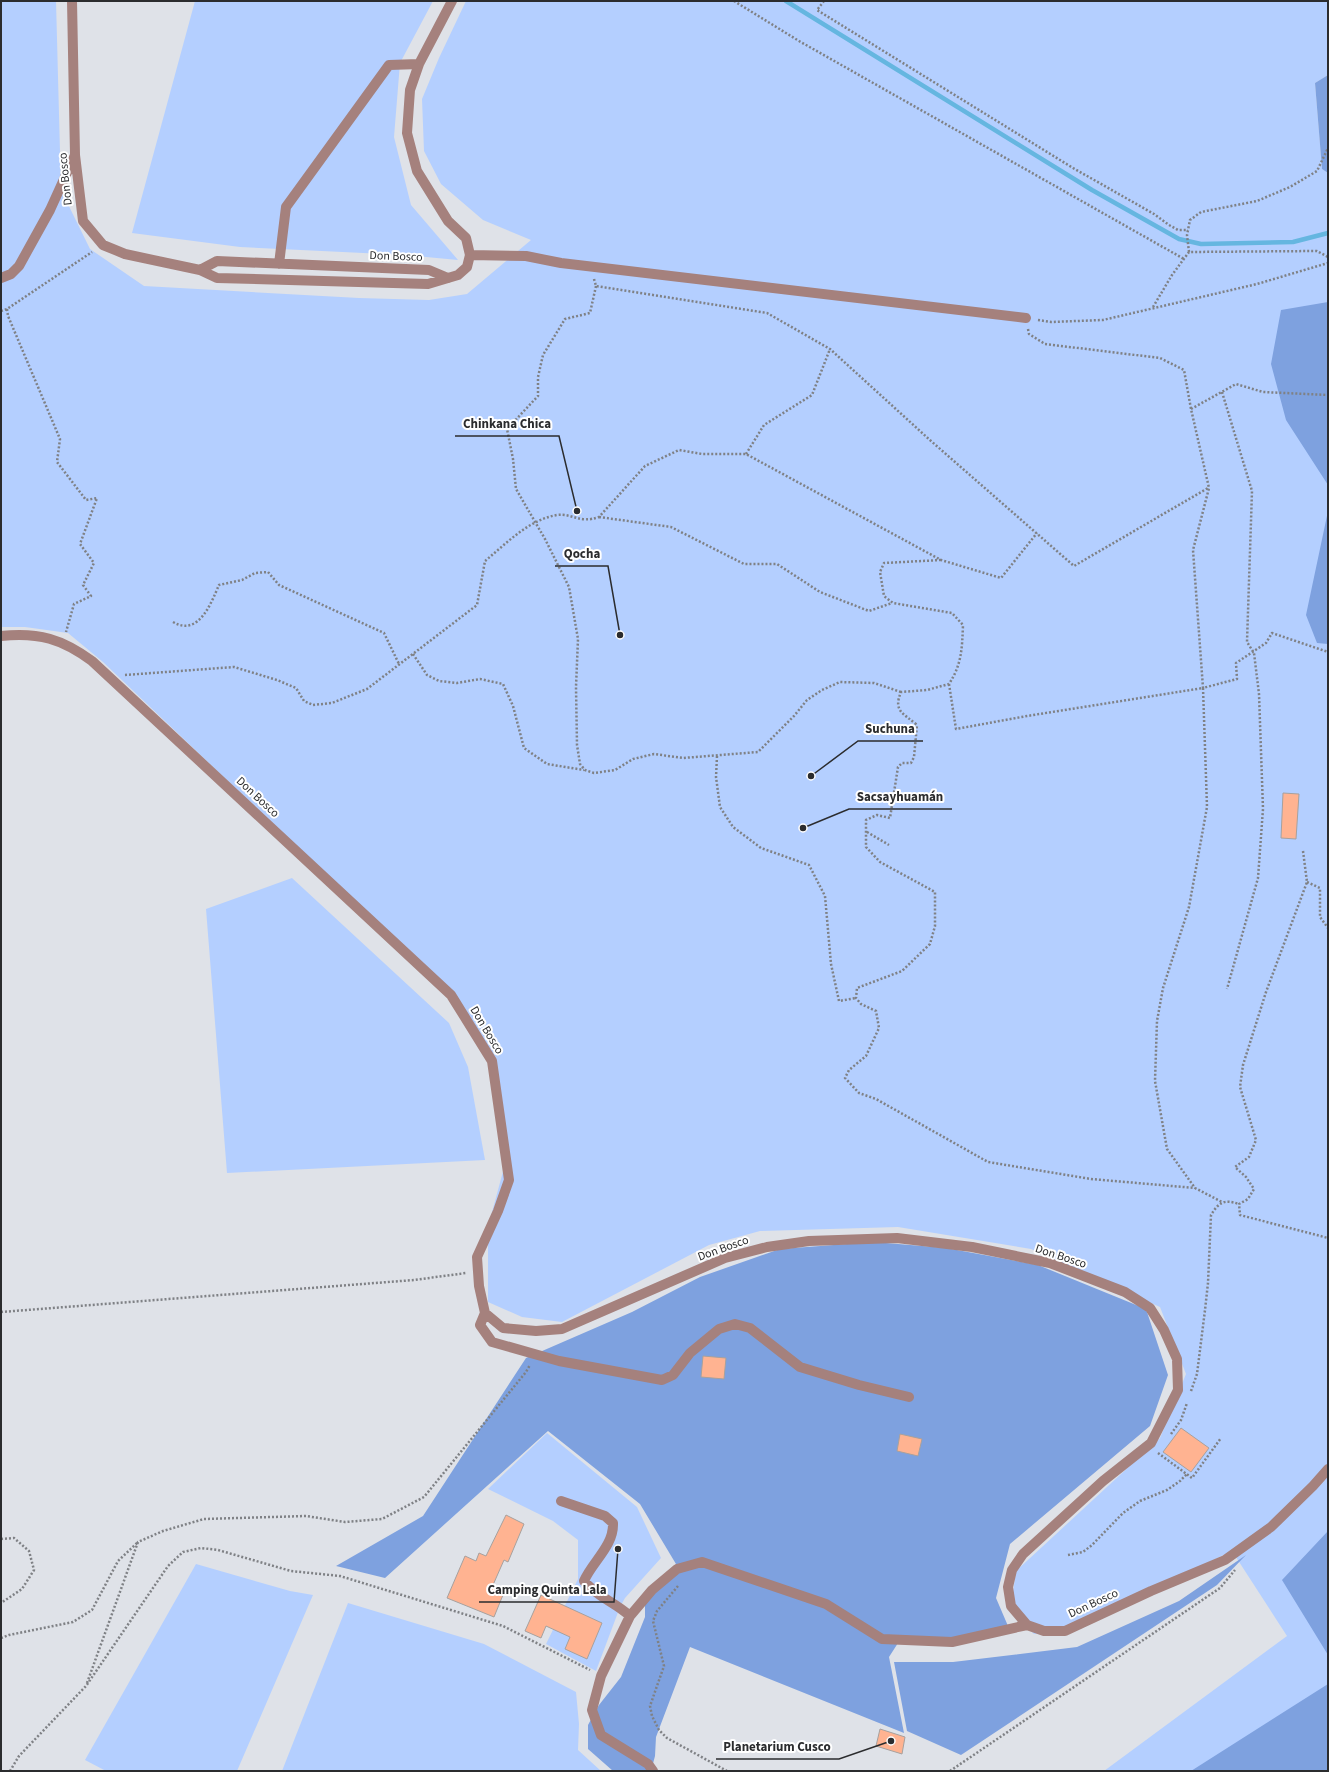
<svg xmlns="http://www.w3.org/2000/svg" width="1329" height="1772" viewBox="0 0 1329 1772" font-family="'Source Sans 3',sans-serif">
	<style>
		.green { fill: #b4cfff }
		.forest { fill: #7ea1df }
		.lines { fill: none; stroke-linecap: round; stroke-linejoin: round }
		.stream { stroke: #65b6e0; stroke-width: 4.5 }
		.building { fill: #ffb391; stroke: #a7a19e }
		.path { stroke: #7f8185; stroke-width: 2.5; stroke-dasharray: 2 2; stroke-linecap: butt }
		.minor { stroke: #a5817d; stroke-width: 10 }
		.labels { text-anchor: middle; stroke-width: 4; stroke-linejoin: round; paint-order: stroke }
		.street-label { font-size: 12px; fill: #2b2c2e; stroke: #fff }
		.leader { fill: none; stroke: #2b2c2e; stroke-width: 1.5 }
		.callout-dot { fill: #2b2c2e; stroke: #fff; stroke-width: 1.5 }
		.callout-label { font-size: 13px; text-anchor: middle; font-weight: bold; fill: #2b2c2e; stroke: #fff; stroke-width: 4; stroke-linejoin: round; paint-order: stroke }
	</style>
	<rect width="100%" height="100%" fill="#dfe2e8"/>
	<!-- green -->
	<path class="green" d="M 1,1 L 56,1 L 61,190 L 90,249 L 144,286 L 359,298 L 429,300 L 467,294 L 531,240 L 483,220 L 441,184 L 424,151 L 422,99 L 439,58 L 466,1 L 1328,1 L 1328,75 L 1315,83 L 1322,169 L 1328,173 L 1328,1771 L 1104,1771 L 1287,1636 L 1232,1551 L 1065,1631 L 1034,1634 L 1016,1617 L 1011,1606 L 1016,1571 L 1160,1438 L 1186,1374 L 1160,1307 L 1031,1249 L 898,1227 L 760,1231 L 709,1245 L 562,1322 L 522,1317 L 488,1302 L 488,1227 L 508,1153 L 494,1061 L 451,994 L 103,662 L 68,633 L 25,627 L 1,627 Z
		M 195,1 L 433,1 L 400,63 L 394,137 L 411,205 L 458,260 L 405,255 L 240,247 L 132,233 Z
		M 292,878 L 449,1023 L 468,1067 L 485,1160 L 227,1173 L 206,909 Z
		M 547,1433 L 637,1507 L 661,1558 L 625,1598 L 620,1607 L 596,1671 L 546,1644 L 578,1579 L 578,1540 L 553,1521 L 488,1489 Z
		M 196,1564 L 290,1591 L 313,1595 L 237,1771 L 106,1771 L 85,1760 Z
		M 348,1603 L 484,1644 L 576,1692 L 579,1724 L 578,1750 L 601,1771 L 282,1771 Z"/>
	<!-- forest -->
	<path class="forest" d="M 1328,75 L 1328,173 L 1322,169 L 1315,83 Z
		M 1328,302 L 1328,485 L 1286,420 L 1271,364 L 1281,310 Z
		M 1328,511 L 1328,644 L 1317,643 L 1306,615 Z
		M 874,1242 L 946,1248 L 1038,1265 L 1146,1309 L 1168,1375 L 1150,1426 L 1010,1544 L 996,1598 L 1011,1633 L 898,1643 L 889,1657 L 904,1733 L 690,1647 L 656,1737 L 655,1756 L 651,1771 L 613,1771 L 588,1749 L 588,1725 L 599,1705 L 621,1677 L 645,1617 L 645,1594 L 676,1564 L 640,1504 L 548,1431 L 385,1578 L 336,1566 L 423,1516 L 526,1358 L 632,1312 L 700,1277 L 780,1249 Z
		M 1328,1531 L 1328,1655 L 1282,1580 Z
		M 1246,1555 L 1217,1585 L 961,1755 L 907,1731 L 894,1662 L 953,1662 L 1077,1647 L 1179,1601 Z
		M 1328,1684 L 1328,1771 L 1191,1771 Z"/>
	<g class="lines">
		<!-- stream -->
		<path class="stream" d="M 786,1 L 1092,190 L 1179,239 L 1201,244 L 1293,242 L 1328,233"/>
	</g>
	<!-- building -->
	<path class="building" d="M 1283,793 L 1299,794 L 1296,839 L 1281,838 Z
		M 703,1356 L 726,1358 L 724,1379 L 701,1377 Z
		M 1181,1428 L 1209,1448 L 1191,1472 L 1163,1452 Z
		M 900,1434 L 922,1439 L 918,1456 L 897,1451 Z
		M 506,1515 L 524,1524 L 508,1562 L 504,1560 L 493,1585 L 505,1590 L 494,1617 L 447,1598 L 465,1556 L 476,1561 L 479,1553 L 486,1556 Z
		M 541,1595 L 602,1623 L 587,1659 L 565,1649 L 570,1637 L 546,1626 L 541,1638 L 525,1631 Z
		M 880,1729 L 905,1737 L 902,1754 L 876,1746 Z"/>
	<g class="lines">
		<!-- path -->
		<path class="path" d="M 734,1 L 799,41 L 1184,259
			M 824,1 L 817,10 L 1073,168 L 1154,214 L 1169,225 L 1178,230 L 1188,230
			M 1189,252 L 1187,235 L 1190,220 L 1201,212 L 1257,201 L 1290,187 L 1317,171 L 1328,148
			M 594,279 L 596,286 L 767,313 L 830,349 L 931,441 L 1074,566 L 1208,488
			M 596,286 L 590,313 L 565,319 L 543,355 L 538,377 L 538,396 L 507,429 L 513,459 L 516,489 L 545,539 L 569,587 L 578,639 L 576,687 L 577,745 L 580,764 L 585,770 L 594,773 L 615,770 L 633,759 L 654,754 L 683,758 L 758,752 L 794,716 L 807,700 L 822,690 L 840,682 L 874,683 L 901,692
			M 1153,307 L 1172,275 L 1189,252 L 1317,251 L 1328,257
			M 7,309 L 8,316 L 60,439 L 57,462 L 86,500 L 97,498 L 80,544 L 94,563 L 83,585 L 91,596 L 74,604 L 66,632
			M 1,311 L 7,309 L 92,252
			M 1038,320 L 1051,322 L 1103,320 L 1257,284 L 1328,263
			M 1028,329 L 1029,334 L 1045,344 L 1160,358 L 1184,370 L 1191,409 L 1209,488 L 1193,550 L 1203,688 L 1237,679 L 1236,663 L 1266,643 L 1272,633 L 1328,652
			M 1222,392 L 1252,491 L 1247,642 L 1254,653 L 1259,694 L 1263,809 L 1258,878 L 1227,989
			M 1191,409 L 1236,384 L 1263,392 L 1328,395
			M 746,454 L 764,425 L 812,395 L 830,349
			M 599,517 L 671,527 L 744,564 L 777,564 L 820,592 L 869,611 L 892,603
			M 941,560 L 884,563 L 880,572 L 884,596 L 893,603 L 952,613 L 963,625 C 962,648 962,664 949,684 L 927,690 L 901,692 C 893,711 903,713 917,725 L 914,757 L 911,763 L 902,763 L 898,767 L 890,818 L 877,815 L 866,820 L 866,847 L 880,862 L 935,892 L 935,926 L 930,944 L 902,971 L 857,988 L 856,998 L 861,1004 L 876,1011 L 879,1028 L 866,1056 L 849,1070 L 845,1078 L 859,1093 L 876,1099 L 988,1162 L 1091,1179 L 1195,1188
			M 173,622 C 199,637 211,603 219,585 L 242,580 L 255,573 L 268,572 L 279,585 L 384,633 L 399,664
			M 413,654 L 427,675 L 439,681 L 457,683 L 480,679 L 503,684 L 513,706 L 524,748 L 547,764 L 584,770
			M 125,675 L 234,667 L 277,680 L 296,688 L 304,701 L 313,705 L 332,703 L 367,689 L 477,605 L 485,561 C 507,543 528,520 557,515 C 573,513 579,524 599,517 L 645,466 L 679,450 L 702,454 L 746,454 L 941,560 L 1001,578 L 1037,533
			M 949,684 L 956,729 L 1027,716 L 1203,688 L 1207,807 L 1189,907 L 1163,988 L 1157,1021 L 1155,1081 L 1167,1149 L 1195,1188 L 1222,1202
			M 717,756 L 716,777 L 720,807 L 733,827 L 761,848 L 809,865 L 825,896 L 831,964 L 839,1001 L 856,998
			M 867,832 L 889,845
			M 1303,851 L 1307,882 L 1266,992 L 1243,1065 L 1240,1087 L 1256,1140 L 1249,1157 L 1235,1167 L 1246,1177 L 1254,1189 L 1248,1199 L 1239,1204 L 1240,1215 L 1328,1238
			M 1307,882 L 1320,888 L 1320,917 L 1328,928
			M 1,1312 L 414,1280 L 466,1273
			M 1191,1391 L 1197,1374 L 1205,1310 L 1208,1283 L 1211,1215 C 1219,1202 1224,1199 1239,1204
			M 1171,1434 L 1181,1420 L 1187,1403
			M 1158,1453 L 1192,1478 L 1221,1438
			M 1,1539 L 14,1538 L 29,1551 L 34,1570 L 22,1589 L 1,1603
			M 1068,1555 L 1083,1552 L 1092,1545 L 1123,1513 L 1140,1501 L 1167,1490 L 1180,1481 L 1187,1474
			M 678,1586 L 657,1611 L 653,1621 L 664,1666 L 650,1706 L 652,1716 L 659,1730 L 667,1738 L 727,1771
			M 1,1638 L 9,1635 L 73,1622 L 92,1610 L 118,1561 L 137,1543
			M 87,1683 L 138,1542 L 163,1531 L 204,1519 L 306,1516 L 345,1522 L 382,1519 L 424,1497 L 526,1372 L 530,1365
			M 10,1771 L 19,1756 L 86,1686 L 168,1566 L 183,1552 L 201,1548 L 218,1550 L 291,1571 L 340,1576 L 503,1626 L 590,1670
			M 950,1771 L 1220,1588 L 1235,1570"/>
		<!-- minor -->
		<path class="minor" d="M 72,1 L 75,155 L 83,221 L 103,245 L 125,254 L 200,270 L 217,278 L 428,284 L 458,275 L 467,267 L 470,255 L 466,238 L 448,221 L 417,171 L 407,133 L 410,90 L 419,64 L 452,1
			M 470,255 L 526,256 L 561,263 L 1026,318
			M 279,264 L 286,207 L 389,65 L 419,64
			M 200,270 L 217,261 L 429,270 L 448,278
			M 1,278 L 11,274 L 19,266 L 50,210 L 75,155
			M 1,636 C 39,632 62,639 92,661 L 451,995 L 492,1061 L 509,1180 L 498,1211 L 477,1257 L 479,1286 L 485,1313 L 503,1328 L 536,1331 L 562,1329 L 725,1258 L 767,1247 L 809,1241 L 897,1238 L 972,1247 L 1050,1263 L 1125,1292 L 1150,1308 L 1164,1330 L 1177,1359 L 1178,1390 L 1151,1443 L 1103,1481 L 1023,1554 L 1012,1570 L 1008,1587 L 1011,1606 L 1027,1625 L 1044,1631 L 1065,1631 L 1151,1591 L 1225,1560 L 1271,1527 L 1313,1486 L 1328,1469
			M 485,1313 L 480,1325 L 492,1342 L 559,1361 L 662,1380 L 673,1375 L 690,1353 L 719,1329 L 735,1324 L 750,1328 L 800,1367 L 859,1385 L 909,1397
			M 561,1501 L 605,1516 L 613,1523 C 614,1546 592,1562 584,1581 C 597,1597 615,1602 630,1616
			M 653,1771 L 648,1764 L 601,1735 L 592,1710 L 601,1676 L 630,1616 L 652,1590 L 677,1569 L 702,1562 L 826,1604 L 882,1639 L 952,1642 L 1027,1625"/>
	</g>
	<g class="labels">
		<!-- street labels -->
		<g class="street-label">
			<text transform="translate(65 179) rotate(-96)" y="4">Don Bosco</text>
			<text transform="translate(396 256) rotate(2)" y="4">Don Bosco</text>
			<text transform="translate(258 797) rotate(43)" y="4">Don Bosco</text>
			<text transform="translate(487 1030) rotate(59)" y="4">Don Bosco</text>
			<text transform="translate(723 1248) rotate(-20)" y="4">Don Bosco</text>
			<text transform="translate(1061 1256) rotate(18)" y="4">Don Bosco</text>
			<text transform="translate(1093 1603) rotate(-25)" y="4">Don Bosco</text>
		</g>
	</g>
	<!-- callouts -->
	<path class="leader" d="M577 511L559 436H455M620 635L608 566H555M811 776L858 741H923M803 828L849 809H952M618 1549L614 1602H479M891 1741L839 1759H716"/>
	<g class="callout-dot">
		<circle cx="577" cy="511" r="4"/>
		<circle cx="620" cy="635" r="4"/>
		<circle cx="811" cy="776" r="4"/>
		<circle cx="803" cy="828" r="4"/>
		<circle cx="618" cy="1549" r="4"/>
		<circle cx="891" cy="1741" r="4"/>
	</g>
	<g class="callout-label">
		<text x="507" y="428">Chinkana Chica</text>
		<text x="582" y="558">Qocha</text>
		<text x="890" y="733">Suchuna</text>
		<text x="900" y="801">Sacsayhuamán</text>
		<text x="547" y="1594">Camping Quinta Lala</text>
		<text x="777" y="1751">Planetarium Cusco</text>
	</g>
	<!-- border -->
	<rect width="1329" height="1772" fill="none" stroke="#2b2c2e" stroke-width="4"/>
</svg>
